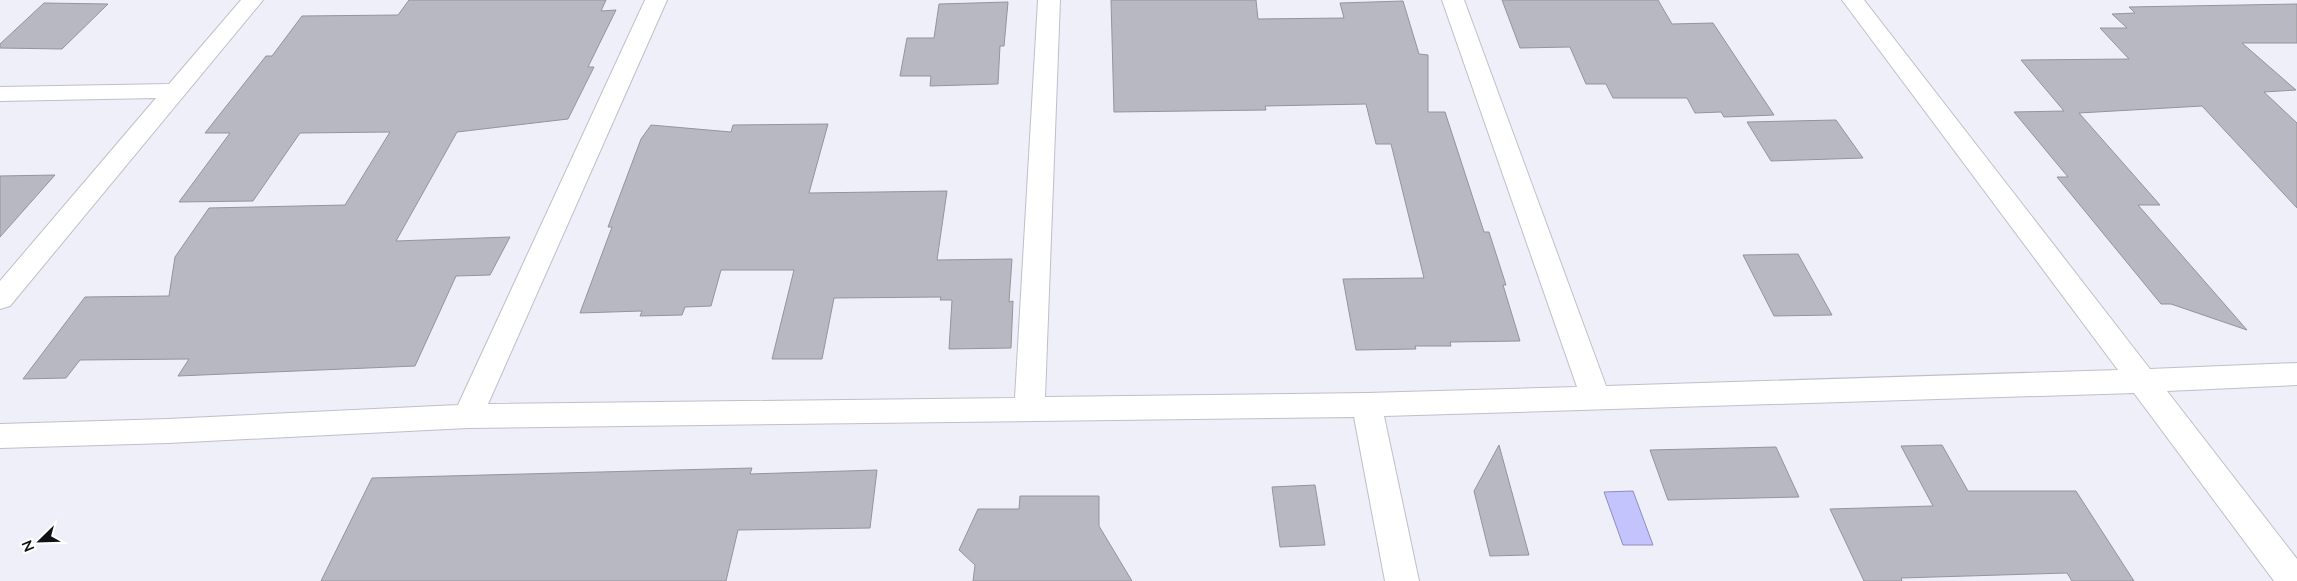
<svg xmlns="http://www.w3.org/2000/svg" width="2297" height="581" viewBox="0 0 2297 581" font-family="Lato,sans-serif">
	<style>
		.water { fill: #c3c3fd; stroke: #8e8eb7 }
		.building { fill: #b8b8c2; stroke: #94949d }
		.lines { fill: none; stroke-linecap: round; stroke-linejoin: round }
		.minor-casing { stroke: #bfbfc9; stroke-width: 2 }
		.minor { fill: #fff; fill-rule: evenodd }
	</style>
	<rect width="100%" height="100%" fill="#eeeff9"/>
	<!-- water -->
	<path class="water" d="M 1633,491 L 1653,545 L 1623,545 L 1604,492 Z"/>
	<!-- building -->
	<path class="building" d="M 409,0 L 606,0 L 601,11 L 616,10 L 588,67 L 594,67 L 568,119 L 457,132 L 396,241 L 510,237 L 490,275 L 456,276 L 415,366 L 178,376 L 189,359 L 80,360 L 66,378 L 23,379 L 85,297 L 169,296 L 175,257 L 209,208 L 345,205 L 390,132 L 300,133 L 253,201 L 179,202 L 230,133 L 205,133 L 266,56 L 272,56 L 302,16 L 398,15 Z
		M 1111,0 L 1256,0 L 1258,19 L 1344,18 L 1340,3 L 1403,1 L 1419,54 L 1428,55 L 1428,112 L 1445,112 L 1484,232 L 1489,232 L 1506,285 L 1503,285 L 1520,341 L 1450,342 L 1451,346 L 1415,346 L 1416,349 L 1356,350 L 1343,279 L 1424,278 L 1391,144 L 1376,144 L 1366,104 L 1265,106 L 1266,110 L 1114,112 Z
		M 1502,0 L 1658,0 L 1672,24 L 1713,23 L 1774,115 L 1724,117 L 1721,112 L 1695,113 L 1687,98 L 1613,98 L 1606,84 L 1586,84 L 1570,47 L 1520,48 Z
		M 1008,2 L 1004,46 L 1000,46 L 998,84 L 930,86 L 931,76 L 900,76 L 907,38 L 934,38 L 939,4 Z
		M 44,3 L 108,4 L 62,49 L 0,48 L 0,44 Z
		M 2297,4 L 2297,43 L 2242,43 L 2296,90 L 2264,92 L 2297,123 L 2297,208 L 2202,106 L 2079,113 L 2160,205 L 2138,205 L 2247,330 L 2171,304 L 2161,304 L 2057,177 L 2068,177 L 2014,112 L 2064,111 L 2021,60 L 2129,59 L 2100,28 L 2127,28 L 2112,14 L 2135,13 L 2129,7 Z
		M 1836,120 L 1863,158 L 1771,161 L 1747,122 Z
		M 828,124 L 809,193 L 947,191 L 937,260 L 1012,259 L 1009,302 L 1013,301 L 1011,348 L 949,349 L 952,300 L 940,300 L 941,297 L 834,298 L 822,359 L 772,359 L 794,270 L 721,270 L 711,306 L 685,307 L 682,315 L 640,316 L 642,311 L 580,313 L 612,227 L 608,227 L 641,139 L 651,125 L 731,132 L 733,125 Z
		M 55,175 L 0,237 L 0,176 Z
		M 1798,254 L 1832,315 L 1774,316 L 1743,255 Z
		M 1499,445 L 1529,555 L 1490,556 L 1474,491 Z
		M 1942,445 L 1968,491 L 2076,491 L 2134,581 L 2072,581 L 2067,573 L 1901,578 L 1902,581 L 1864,581 L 1830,509 L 1933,506 L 1901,446 Z
		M 1776,447 L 1799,497 L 1668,500 L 1650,450 Z
		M 752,468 L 750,474 L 877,470 L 870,528 L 738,530 L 726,581 L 321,581 L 372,478 Z
		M 1315,485 L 1325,545 L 1280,547 L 1272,487 Z
		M 1020,496 L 1099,496 L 1099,526 L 1132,581 L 973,581 L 975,565 L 959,550 L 978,509 L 1019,509 Z"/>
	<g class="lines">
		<defs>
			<path id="minor" d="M 241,0 L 263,0 L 10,306 L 0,309 L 0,281 L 156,98 L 0,101 L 0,87 L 169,84 Z
				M 645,0 L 667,0 L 488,404 L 1015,398 L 1038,0 L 1060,0 L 1045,397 L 1367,393 L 1577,387 L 1442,0 L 1464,0 L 1606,386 L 2118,370 L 1842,0 L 1864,0 L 2150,369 L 2297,363 L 2297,385 L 2167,391 L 2297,559 L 2297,581 L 2274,581 L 2134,393 L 1384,416 L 1419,581 L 1385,581 L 1354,417 L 468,428 L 168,443 L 0,448 L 0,424 L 168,419 L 458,405 Z"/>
		</defs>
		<!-- minor casing -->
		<use href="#minor" class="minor-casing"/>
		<!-- minor -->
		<use href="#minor" class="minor"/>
	</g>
	<!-- north arrow -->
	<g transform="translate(40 541) rotate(247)" stroke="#ffffff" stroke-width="4" paint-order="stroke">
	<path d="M0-4L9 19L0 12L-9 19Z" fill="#111115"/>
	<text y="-8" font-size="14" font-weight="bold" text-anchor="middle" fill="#111115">N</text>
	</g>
</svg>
